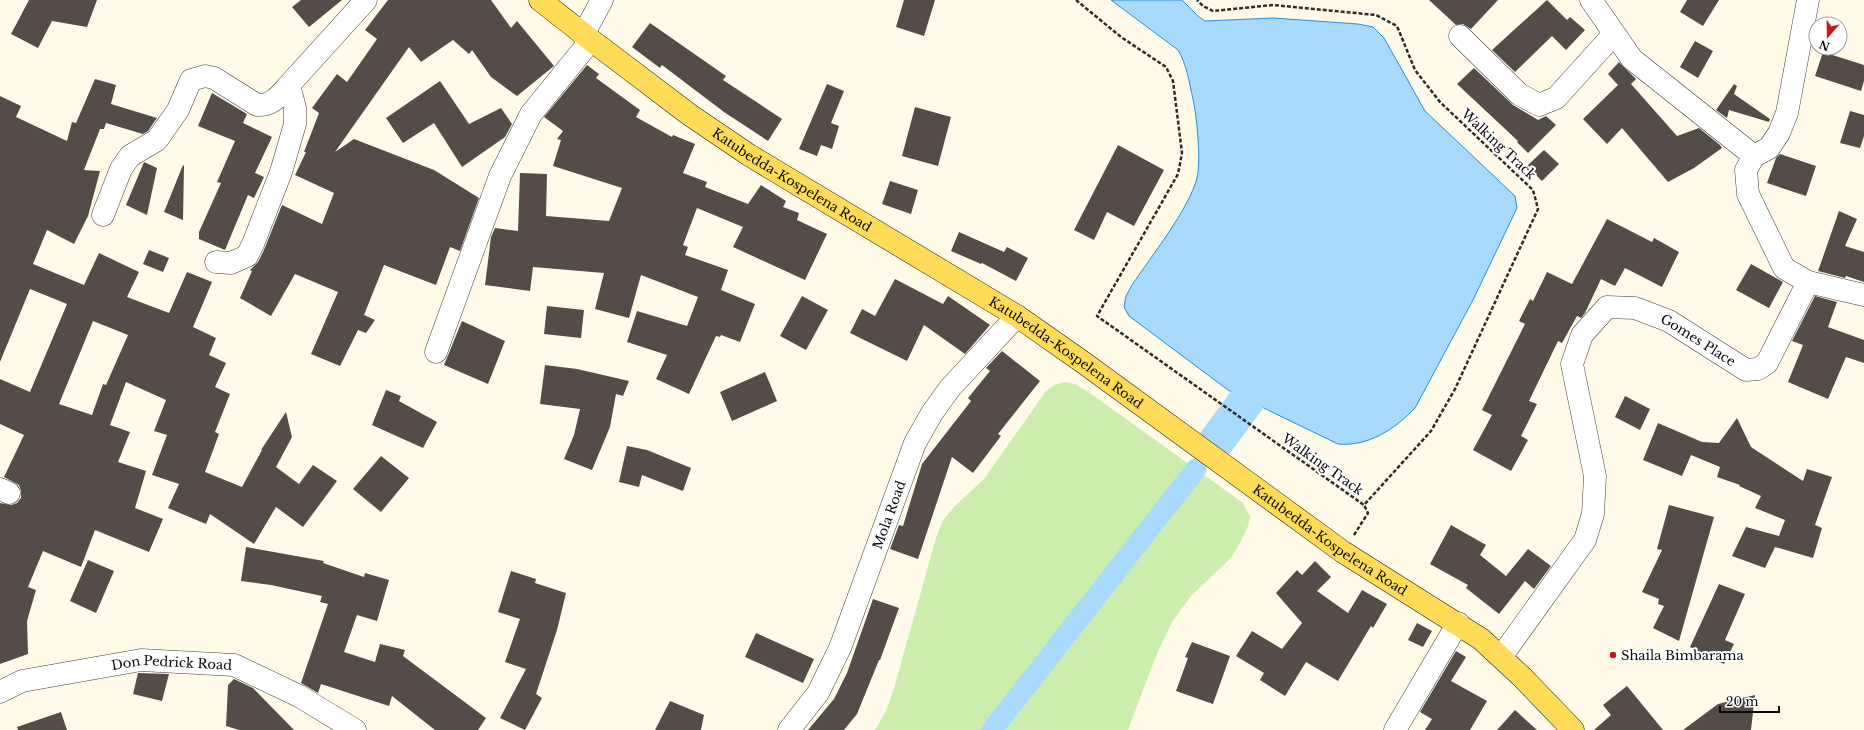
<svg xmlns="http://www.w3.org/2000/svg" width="1864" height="730" viewBox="0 0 1864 730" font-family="'Libre Baskerville',serif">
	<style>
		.green { fill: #cdedae }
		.water { fill: #a7dafc; stroke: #268edb }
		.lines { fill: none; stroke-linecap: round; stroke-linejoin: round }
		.canal { stroke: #a7dafc; stroke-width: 21 }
		.river { stroke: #a7dafc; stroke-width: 36 }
		.building { fill: #544c46; fill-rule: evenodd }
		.minor-casing { stroke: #3d3d3d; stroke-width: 23 }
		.major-casing { stroke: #1b1b1b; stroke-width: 23 }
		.path { stroke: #2c2c2c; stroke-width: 2.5; stroke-dasharray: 4 2; stroke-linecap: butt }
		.minor { stroke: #fff; stroke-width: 22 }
		.major { stroke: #ffdb58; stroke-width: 22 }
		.poi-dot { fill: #c7161a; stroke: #fff; stroke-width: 1.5 }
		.labels { text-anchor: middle; stroke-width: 4; stroke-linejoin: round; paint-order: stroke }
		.street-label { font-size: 13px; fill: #0a0a0a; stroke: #fff }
		.poi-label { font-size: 13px; fill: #0a0a0a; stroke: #fff; text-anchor: start }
	</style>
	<rect width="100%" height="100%" fill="#fffbe8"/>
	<!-- green -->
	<path class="green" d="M 1063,382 L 1075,384 L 1090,393 L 1243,503 L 1250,517 L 1248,526 L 1241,541 L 1231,558 L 1191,596 L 1172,622 L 1156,656 L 1128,730 L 875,730 L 886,711 L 894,688 L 936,538 L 943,520 L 956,505 L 984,479 L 1046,391 L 1054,385 Z"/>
	<!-- water -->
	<path class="water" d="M 1111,0 L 1182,0 L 1198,16 L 1205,21 L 1273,18 L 1358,24 L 1373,27 L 1384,38 L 1425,111 L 1515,196 L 1517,208 L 1473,300 L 1415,408 C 1395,429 1368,447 1338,444 L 1276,414 L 1228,390 L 1129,316 L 1124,307 L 1126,296 L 1132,285 C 1150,258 1189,209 1197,178 C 1201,161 1197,117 1193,99 C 1189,82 1187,65 1178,50 Z"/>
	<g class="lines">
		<!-- canal -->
		<path class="canal" d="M 992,730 L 1196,469"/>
		<!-- river -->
		<path class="river" d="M 1216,442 L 1247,400"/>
	</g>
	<!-- building -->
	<path class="building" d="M 29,0 L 97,0 L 87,27 L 52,21 L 38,48 L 11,34 Z
		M 301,0 L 342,0 L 309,27 L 292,7 Z
		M 388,0 L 491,0 L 511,28 L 517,21 L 554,66 L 517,96 L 491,77 L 472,50 L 469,54 L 453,40 L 421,62 L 409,47 L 335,152 L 354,139 L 434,170 L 479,198 L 460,251 L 450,247 L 436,285 L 384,265 L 364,315 L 375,320 L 366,333 L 358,330 L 340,366 L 311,354 L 338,292 L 295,274 L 271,316 L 240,298 L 252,271 L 250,270 L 258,262 L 264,250 L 282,205 L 322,224 L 334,193 L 295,175 L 306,152 L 304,152 L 319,113 L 312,108 L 337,74 L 347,82 L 377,39 L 365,30 Z
		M 904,0 L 935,0 L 924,36 L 896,27 Z
		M 1429,0 L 1498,0 L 1471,29 L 1463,24 L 1456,25 Z
		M 1547,0 L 1567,20 L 1570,17 L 1585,30 L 1566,50 L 1552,36 L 1515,72 L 1492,50 Z
		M 1687,0 L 1719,0 L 1703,26 L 1680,12 Z
		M 650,23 L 726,76 L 723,80 L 782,119 L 768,141 L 724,112 L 662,65 L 660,68 L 632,47 Z
		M 1695,41 L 1713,51 L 1698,78 L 1680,67 Z
		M 1823,52 L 1864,65 L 1864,81 L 1861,91 L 1815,76 Z
		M 1619,62 L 1636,79 L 1631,84 L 1677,136 L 1699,128 L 1720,145 L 1722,148 L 1694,168 L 1668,182 L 1622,128 L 1607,144 L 1583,119 L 1618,85 L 1608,74 Z
		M 587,65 L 599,74 L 596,78 L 640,110 L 636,117 L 672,137 L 673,135 L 695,144 L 683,173 L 707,182 L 705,187 L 748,204 L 761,185 L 786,201 L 783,207 L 799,213 L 797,220 L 827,234 L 805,280 L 733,247 L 743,227 L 697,208 L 683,245 L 688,247 L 685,255 L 728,270 L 721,290 L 755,304 L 740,342 L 721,335 L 720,337 L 716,336 L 689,394 L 656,379 L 667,355 L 627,342 L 637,311 L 687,326 L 698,297 L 641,275 L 629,318 L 595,309 L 604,273 L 533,267 L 530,291 L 485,285 L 491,237 L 495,228 L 518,231 L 520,173 L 547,174 L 546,216 L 609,221 L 622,188 L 553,166 L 561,140 L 557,139 L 563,131 L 544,117 Z
		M 1474,68 L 1513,105 L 1538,120 L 1546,116 L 1556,125 L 1528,153 L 1517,142 L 1518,141 L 1457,84 Z
		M 95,79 L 116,85 L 111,104 L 157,118 L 148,131 L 143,134 L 106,123 L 104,129 L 100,129 L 84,170 L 100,171 L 88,216 L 74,244 L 47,230 L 33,264 L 84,285 L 99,253 L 139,272 L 127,297 L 169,313 L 187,272 L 212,282 L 193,327 L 216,338 L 209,355 L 226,363 L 215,387 L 230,394 L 215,432 L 219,434 L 205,472 L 242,487 L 262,450 L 261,450 L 286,412 L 292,437 L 276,467 L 299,484 L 313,465 L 337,481 L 303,527 L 276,507 L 254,544 L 210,514 L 206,524 L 168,508 L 179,484 L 152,475 L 167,435 L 154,431 L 166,400 L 126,382 L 110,425 L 130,432 L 118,462 L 146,471 L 135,508 L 163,519 L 149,552 L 95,530 L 81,567 L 43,551 L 28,587 L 36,590 L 27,621 L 28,654 L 0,664 L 0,503 L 11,505 L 17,503 L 21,498 L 21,491 L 19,485 L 4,477 L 24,435 L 0,424 L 0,379 L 30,392 L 67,304 L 30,289 L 0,362 L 0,96 L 21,106 L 16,117 L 67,141 L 72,122 L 76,123 ZM 93,321 L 128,335 L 106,385 L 103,384 L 92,415 L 59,404 Z
		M 440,81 L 469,124 L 501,108 L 512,124 L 505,137 L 462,167 L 434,123 L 403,143 L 386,118 Z
		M 827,84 L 844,91 L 831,123 L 839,126 L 832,149 L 821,145 L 817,156 L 799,149 Z
		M 1734,84 L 1737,86 L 1734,94 L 1770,119 L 1769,122 L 1729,110 L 1727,118 L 1716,110 Z
		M 212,93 L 247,114 L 243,123 L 272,137 L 255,173 L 264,177 L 254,198 L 248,195 L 225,250 L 199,239 L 199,232 L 221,183 L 217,182 L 235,141 L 198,126 Z
		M 915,107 L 951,117 L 938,166 L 902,156 Z
		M 1850,111 L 1864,115 L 1864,136 L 1860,148 L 1840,143 Z
		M 1118,145 L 1164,170 L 1134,226 L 1107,212 L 1094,240 L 1074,230 Z
		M 1544,150 L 1559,164 L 1542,181 L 1527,166 Z
		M 1780,154 L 1816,166 L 1806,196 L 1767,183 L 1776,158 Z
		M 144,162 L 157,168 L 147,215 L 126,205 Z
		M 183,165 L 184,166 L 183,220 L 164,212 Z
		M 890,181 L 918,190 L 911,214 L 882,204 Z
		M 1839,211 L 1857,219 L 1845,246 L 1864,252 L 1864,282 L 1846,276 L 1845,278 L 1818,271 Z
		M 1607,219 L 1652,242 L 1654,238 L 1679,252 L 1662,287 L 1625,268 L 1615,286 L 1601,279 L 1585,313 L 1581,318 L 1577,316 L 1562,343 L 1558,341 L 1529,401 L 1537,404 L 1521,436 L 1528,440 L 1511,471 L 1473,450 L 1492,415 L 1482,410 L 1525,324 L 1519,321 L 1530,299 L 1533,301 L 1547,272 L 1572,284 Z
		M 959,232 L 1004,252 L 1007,247 L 1028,258 L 1016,281 L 982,263 L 981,264 L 951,251 Z
		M 149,250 L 169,258 L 163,272 L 143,264 Z
		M 1751,264 L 1783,282 L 1769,308 L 1736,290 Z
		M 895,279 L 943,304 L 948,296 L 990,325 L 965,354 L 924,325 L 907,361 L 850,333 L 862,309 L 875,316 Z
		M 802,296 L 828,310 L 806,350 L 780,336 Z
		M 1815,296 L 1837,302 L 1828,327 L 1864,340 L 1864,363 L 1846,357 L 1828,399 L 1788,382 L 1803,345 L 1792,341 Z
		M 547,306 L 584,310 L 581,338 L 544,334 Z
		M 462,321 L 505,341 L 488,384 L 444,365 Z
		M 1002,351 L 1040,381 L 998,434 L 1001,436 L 973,473 L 952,457 L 918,559 L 890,549 L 899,525 L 903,526 L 922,464 L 971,401 L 968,398 L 990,371 L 986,368 Z
		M 545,365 L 577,369 L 629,381 L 623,396 L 616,394 L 610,427 L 592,470 L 564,459 L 574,435 L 580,409 L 540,404 Z
		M 765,372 L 777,401 L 732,421 L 720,392 Z
		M 386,390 L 401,396 L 399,401 L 437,422 L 423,448 L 372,425 Z
		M 1625,396 L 1650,409 L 1640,430 L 1615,417 Z
		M 1737,418 L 1751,447 L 1803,481 L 1807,469 L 1832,477 L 1815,525 L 1822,528 L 1813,558 L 1775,547 L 1765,568 L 1732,556 L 1746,527 L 1779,536 L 1785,520 L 1755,508 L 1761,496 L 1739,486 L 1740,485 L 1717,477 L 1720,467 L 1691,455 L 1682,476 L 1643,460 L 1658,423 L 1702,442 L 1719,443 Z
		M 627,446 L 647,450 L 691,468 L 683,491 L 642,475 L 639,487 L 619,482 Z
		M 381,456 L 409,478 L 381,512 L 353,489 Z
		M 1669,505 L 1714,517 L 1679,641 L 1653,628 L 1664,606 L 1658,604 L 1659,599 L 1642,592 L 1662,550 L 1657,549 Z
		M 1451,525 L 1486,545 L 1480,555 L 1506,576 L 1528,549 L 1551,566 L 1534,589 L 1525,581 L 1499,614 L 1466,588 L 1468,585 L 1430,564 Z
		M 246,547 L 324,561 L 323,563 L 364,577 L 365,573 L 389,580 L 377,621 L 357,615 L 344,652 L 375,662 L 380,644 L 405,650 L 403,656 L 486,718 L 478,730 L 435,730 L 392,696 L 389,706 L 321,684 L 318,693 L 301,683 L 328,604 L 320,602 L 322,596 L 271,585 L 241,581 Z
		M 88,560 L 114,571 L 96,613 L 70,601 Z
		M 1315,561 L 1331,577 L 1317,591 L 1348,613 L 1362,590 L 1387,604 L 1373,628 L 1371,626 L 1338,681 L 1306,662 L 1285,696 L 1260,680 L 1264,673 L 1236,656 L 1252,631 L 1282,649 L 1302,623 L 1276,593 L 1297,570 L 1302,575 Z
		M 511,571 L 536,579 L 535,583 L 566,593 L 557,630 L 536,694 L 542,698 L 525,730 L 500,718 L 526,669 L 505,662 L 520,619 L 498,612 Z
		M 1719,584 L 1745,594 L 1725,640 L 1734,644 L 1724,664 L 1690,647 Z
		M 873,599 L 899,608 L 880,660 L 879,660 L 857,714 L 844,730 L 808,730 L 834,699 L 847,673 Z
		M 1417,623 L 1432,631 L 1423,647 L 1408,640 Z
		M 756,633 L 814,659 L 803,683 L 745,657 Z
		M 1192,642 L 1230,656 L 1213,704 L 1176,691 L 1188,658 L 1185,657 Z
		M 1456,651 L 1466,657 L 1451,681 L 1487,701 L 1470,730 L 1425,730 L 1432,719 L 1420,712 Z
		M 138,673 L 169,674 L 162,701 L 133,694 Z
		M 234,679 L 253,688 L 294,730 L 239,730 L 226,726 L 228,685 Z
		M 1627,686 L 1663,730 L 1594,730 L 1611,715 L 1603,705 Z
		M 1755,695 L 1751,730 L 1683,730 L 1718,704 Z
		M 670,701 L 704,715 L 701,730 L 655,730 Z
		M 1515,710 L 1537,730 L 1497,730 Z
		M 61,712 L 67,730 L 18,730 L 17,727 Z"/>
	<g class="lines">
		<defs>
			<g id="minor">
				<path d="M 1591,0 L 1632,59 L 1754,156"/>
				<path d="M 583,35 L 602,0"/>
				<path d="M 1460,36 L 1519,94 L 1539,105 L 1556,98 L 1614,34"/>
				<path d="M 103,215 L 121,169 L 130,156 L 157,140 L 178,110 L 191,80 L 205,76 L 214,78 L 257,105 C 272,106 279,96 289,85"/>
				<path d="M 216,262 L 231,263 L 247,256 L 253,244 L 281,172 L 295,124 L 295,108 L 289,85 L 366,0"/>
				<path d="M 1808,282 L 1864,295"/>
				<path d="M 436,352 L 500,176 L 531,114 L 591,40"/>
				<path d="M 0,489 L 9,493"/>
				<path id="s1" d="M 1501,657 L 1585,540 L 1593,514 L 1595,476 L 1572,364 L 1582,335 L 1607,307 L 1635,308 L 1669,321 L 1746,370 L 1758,369 L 1767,363 L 1808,282 L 1784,268 L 1748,194 L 1746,170 L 1754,156 L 1769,148 L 1779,133 L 1787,113 L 1808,0"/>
				<path id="s2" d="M 0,692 L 22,681 L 141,660 L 234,665 L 299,696 L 355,730"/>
				<path id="s3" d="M 789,730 L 818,693 L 840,648 L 915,443 L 932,413 L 950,388 L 1017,316"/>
				<path d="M 1395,730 L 1458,623"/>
			</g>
			<g id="major">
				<path id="s4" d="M 540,0 L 591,40 L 690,115 L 749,155 L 1017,316 L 1084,363 L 1343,552 L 1481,639 L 1522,677 L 1573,730"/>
			</g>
		</defs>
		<!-- minor casing -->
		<use href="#minor" class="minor-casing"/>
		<!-- major casing -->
		<use href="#major" class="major-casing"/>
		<!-- path -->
		<path class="path" d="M 1076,0 L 1121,37 L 1166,67 L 1173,81 L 1182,153 L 1178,174 L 1097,316 L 1364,505 L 1431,431 L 1455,389 L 1538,209 L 1533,190 L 1440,102 L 1415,70 L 1397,26 L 1376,15 L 1273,5 L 1213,11 L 1203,6 L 1197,0
			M 1354,535 L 1368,513 L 1364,505"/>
		<!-- minor -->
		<use href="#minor" class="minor"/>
		<!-- major -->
		<use href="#major" class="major"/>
	</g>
	<!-- markers -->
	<circle class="poi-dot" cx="1613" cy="655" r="4"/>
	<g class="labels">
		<!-- street labels -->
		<g class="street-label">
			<text transform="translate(1499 144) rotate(43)" y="5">Walking Track</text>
			<text dy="5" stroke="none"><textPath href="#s4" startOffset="310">Katubedda-Kospelena Road</textPath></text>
			<text dy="5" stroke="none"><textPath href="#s1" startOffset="491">Gomes Place</textPath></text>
			<text dy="5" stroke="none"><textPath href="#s4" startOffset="634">Katubedda-Kospelena Road</textPath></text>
			<text transform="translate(1323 464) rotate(35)" y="5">Walking Track</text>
			<text dy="5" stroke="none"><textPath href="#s3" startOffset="239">Mola Road</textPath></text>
			<text dy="5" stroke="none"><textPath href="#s4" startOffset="958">Katubedda-Kospelena Road</textPath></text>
			<text dy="5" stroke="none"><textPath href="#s2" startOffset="176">Don Pedrick Road</textPath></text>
		</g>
		<!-- poi labels -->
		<g class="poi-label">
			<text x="1621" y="660">Shaila Bimbarama</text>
		</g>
	</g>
	<!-- north arrow -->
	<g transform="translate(1828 36) rotate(200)"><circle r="19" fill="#ffffff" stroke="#9d9d9d"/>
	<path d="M0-3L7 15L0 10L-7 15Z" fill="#c7161a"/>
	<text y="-6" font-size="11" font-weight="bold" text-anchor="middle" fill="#0a0a0a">N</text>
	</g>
	<!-- scale -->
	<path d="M1720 706v6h59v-6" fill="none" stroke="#0a0a0a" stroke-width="2"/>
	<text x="1726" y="706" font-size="12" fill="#0a0a0a" stroke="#ffffff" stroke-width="3" paint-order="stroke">20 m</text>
</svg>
